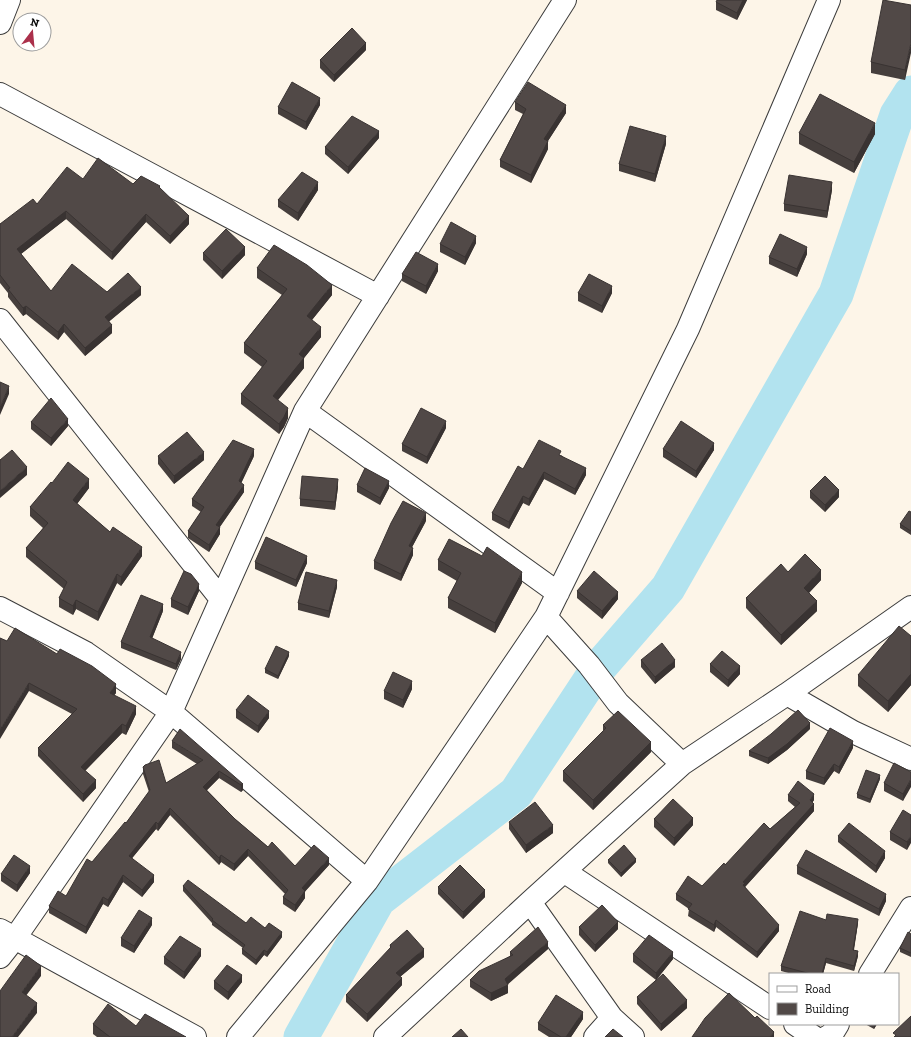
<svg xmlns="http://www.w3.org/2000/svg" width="911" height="1037" viewBox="0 0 911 1037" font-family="'Zilla Slab',serif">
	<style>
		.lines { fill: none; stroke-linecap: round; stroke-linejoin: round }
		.river { stroke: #b2e3ef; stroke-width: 35 }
		.street-casing { stroke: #3c3c3c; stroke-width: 24 }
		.street { stroke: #fff; stroke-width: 22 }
		.wall { fill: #463f3d }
		.shaded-wall { fill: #393332 }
		.building { fill: #514947; stroke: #393332 }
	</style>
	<rect width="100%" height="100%" fill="#fdf5e8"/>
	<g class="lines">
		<!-- river -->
		<path class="river" d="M 301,1037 L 378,900 L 516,793 L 597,670 L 668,588 L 836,294 L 897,115 L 911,93"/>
		<defs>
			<path id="street" d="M 0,23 L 9,0
				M 0,94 L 378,296
				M 0,320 L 221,599
				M 305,411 L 558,593
				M 0,608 L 86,653 L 171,712 L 367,881
				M 546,617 L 589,665 L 618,703 L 682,764
				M 787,694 L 853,732 L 911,759
				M 565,872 L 770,1008
				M 530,902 L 612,1018 L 633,1037
				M 0,930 L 195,1037
				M 0,957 L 15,938 L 171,712 L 305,411 L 565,0
				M 870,974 L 911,908
				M 795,1024 L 814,1037
				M 238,1037 L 367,881 L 546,617 L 688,329 L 829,0
				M 385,1037 L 530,902 L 682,764 L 787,694 L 911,607
				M 595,1037 L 612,1018
				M 827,1037 L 832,1034 L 838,1024"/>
		</defs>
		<!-- street casing -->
		<use href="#street" class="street-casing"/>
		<!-- street -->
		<use href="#street" class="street"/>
	</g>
	<!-- wall -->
	<path class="wall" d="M 747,0 L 737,20 L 716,10 L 716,2 Z
		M 911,5 L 905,80 L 871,73 L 871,62 Z
		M 366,50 L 334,82 L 320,68 L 320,60 Z
		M 515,102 L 566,113 L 548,141 L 548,149 L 531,183 L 500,167 L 500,160 L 523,114 L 515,110 Z
		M 320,105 L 306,130 L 278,114 L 278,107 Z
		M 799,133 L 875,134 L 854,173 L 799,144 Z
		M 379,138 L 348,174 L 325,154 L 325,147 Z
		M 666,144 L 655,182 L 619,171 L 619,164 Z
		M 83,179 L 133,184 L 160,188 L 189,224 L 170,244 L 146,222 L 112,260 L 66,219 L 21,254 L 51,291 L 107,292 L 141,295 L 109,321 L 112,333 L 85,356 L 64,332 L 58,340 L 26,314 L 23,316 L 8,297 L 8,293 L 0,283 L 0,224 Z
		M 318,190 L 298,221 L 278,207 L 278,200 Z
		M 832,190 L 827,218 L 784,211 L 784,204 Z
		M 476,243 L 465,265 L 440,252 L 440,244 Z
		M 203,253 L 245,255 L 222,279 L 203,260 Z
		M 807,254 L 797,277 L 769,264 L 769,257 Z
		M 257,268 L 332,295 L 312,320 L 321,337 L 304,358 L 304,368 L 278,400 L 288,418 L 284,427 L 279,434 L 241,404 L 241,394 L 262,367 L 244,353 L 244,343 L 282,295 L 257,278 Z
		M 438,271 L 426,294 L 402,281 L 402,274 Z
		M 578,293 L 612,293 L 602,313 L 578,301 Z
		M 31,422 L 68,426 L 51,446 L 31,429 Z
		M 446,428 L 427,464 L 402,451 L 402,444 Z
		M 663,449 L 714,450 L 696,478 L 663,457 Z
		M 561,455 L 586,475 L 575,495 L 544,479 L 529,506 L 523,503 L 509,529 L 492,520 L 492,513 L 523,469 Z
		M 158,456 L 204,460 L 174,484 L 158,464 Z
		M 254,456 L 241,483 L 244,492 L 220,527 L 220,534 L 209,552 L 188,538 L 188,531 L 201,512 L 192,506 L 192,499 Z
		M 52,483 L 89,488 L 77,504 L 110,532 L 142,556 L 121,586 L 117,583 L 98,621 L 76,609 L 73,615 L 59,607 L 59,598 L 64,589 L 26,557 L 26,548 L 43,528 L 30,516 L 30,507 Z
		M 357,485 L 389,488 L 380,505 L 357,492 Z
		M 338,487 L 335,510 L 300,506 L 300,499 Z
		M 810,491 L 839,497 L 825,512 L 810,498 Z
		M 911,512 L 911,535 L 900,528 L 900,524 Z
		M 426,521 L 412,547 L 413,555 L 401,581 L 374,569 L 374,561 Z
		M 438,560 L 522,583 L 495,633 L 448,608 L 448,598 L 457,581 L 438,570 Z
		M 255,562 L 307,563 L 296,587 L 255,569 Z
		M 788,572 L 821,580 L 809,593 L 817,611 L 781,645 L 746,608 L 746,598 Z
		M 337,587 L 329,618 L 298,610 L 298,603 Z
		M 199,591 L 188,615 L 171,607 L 171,599 Z
		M 577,591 L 618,599 L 602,619 L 577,598 Z
		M 163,611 L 152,638 L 181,659 L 176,670 L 121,648 L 121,642 Z
		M 911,636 L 911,685 L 888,712 L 858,686 L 858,675 Z
		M 0,638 L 116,693 L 114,695 L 136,714 L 126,735 L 122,733 L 85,771 L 96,788 L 83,802 L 38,756 L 38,748 L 72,714 L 29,691 Z
		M 289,656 L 278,679 L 265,673 L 265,669 Z
		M 641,660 L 675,667 L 655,684 L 641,667 Z
		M 710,664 L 740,674 L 728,687 L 710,672 Z
		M 412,689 L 403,708 L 384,699 L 384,691 Z
		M 236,710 L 269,718 L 258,733 L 236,718 Z
		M 603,725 L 651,752 L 593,810 L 563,781 L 563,771 L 603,731 Z
		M 810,729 L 787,750 L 768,764 L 749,756 L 749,751 Z
		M 172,741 L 243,784 L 243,790 L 241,792 L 219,778 L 207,790 L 235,819 L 268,847 L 295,866 L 329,865 L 305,891 L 305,898 L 295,912 L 283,904 L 283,897 L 285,894 L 248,856 L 234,871 L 221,862 L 219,865 L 170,815 L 158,831 L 156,829 L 132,858 L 154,882 L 142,897 L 123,882 L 108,907 L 103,904 L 86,934 L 49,913 L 49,906 L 66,896 L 92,862 L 126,823 L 149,792 L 143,774 L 143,767 L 166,783 L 197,764 L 172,748 Z
		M 853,748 L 839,774 L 834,771 L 824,785 L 806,779 L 806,771 Z
		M 911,772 L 903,801 L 884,791 L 884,783 Z
		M 880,779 L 870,803 L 857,798 L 857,794 Z
		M 788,795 L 814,800 L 812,803 L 814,811 L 745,887 L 779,931 L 757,958 L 716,927 L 714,932 L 688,916 L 689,909 L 676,900 L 676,894 L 702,886 L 725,865 L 770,829 L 795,807 L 788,801 Z
		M 911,815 L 907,850 L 890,840 L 890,832 Z
		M 654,819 L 693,825 L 674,846 L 654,827 Z
		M 509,822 L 553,833 L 526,853 L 509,829 Z
		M 838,836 L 885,858 L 876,873 L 838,842 Z
		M 608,860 L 636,862 L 621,877 L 608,863 Z
		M 797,866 L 886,901 L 879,916 L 797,874 Z
		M 30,873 L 17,892 L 1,881 L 1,874 Z
		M 183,886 L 246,923 L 265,928 L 282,937 L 267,957 L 264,955 L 256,965 L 242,954 L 242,949 L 243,948 L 212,925 L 212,923 L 183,891 Z
		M 438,887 L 485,897 L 463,919 L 438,894 Z
		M 826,920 L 858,923 L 854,950 L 858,956 L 854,971 L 826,963 L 823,974 L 792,974 L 781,971 L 781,966 Z
		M 152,925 L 134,953 L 121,946 L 121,938 Z
		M 579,927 L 618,929 L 595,952 L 579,935 Z
		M 911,934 L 911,957 L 900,952 L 900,948 Z
		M 390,945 L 424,957 L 400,977 L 402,985 L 367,1022 L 346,1002 L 346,995 L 390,949 Z
		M 548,949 L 507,984 L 508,993 L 491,1001 L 470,987 L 470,980 L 510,956 L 510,952 Z
		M 633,954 L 673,959 L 657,979 L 687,1008 L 661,1031 L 637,1004 L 637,997 L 656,980 L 633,962 Z
		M 201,956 L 184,979 L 164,964 L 164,957 Z
		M 214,981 L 242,982 L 228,1000 L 214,989 Z
		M 583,1019 L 571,1037 L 549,1037 L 538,1030 L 538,1023 Z
		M 93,1024 L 136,1026 L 186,1037 L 97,1037 L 93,1034 Z
		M 865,1024 L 877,1024 L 874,1029 Z"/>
	<!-- shaded-wall -->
	<path class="shaded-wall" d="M 743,0 L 747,0 L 737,20 L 737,13 Z
		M 366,43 L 366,50 L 334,82 L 334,75 Z
		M 911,43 L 911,53 L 905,80 L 905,70 Z
		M 320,98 L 320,105 L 306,130 L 306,122 Z
		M 566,105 L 566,113 L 544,147 L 544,139 Z
		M 875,123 L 875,134 L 854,173 L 854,162 Z
		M 379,131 L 379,138 L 348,174 L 348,167 Z
		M 666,136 L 666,144 L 655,182 L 655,174 Z
		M 548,141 L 548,149 L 531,183 L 531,175 Z
		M 318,182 L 318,190 L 298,221 L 298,213 Z
		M 832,182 L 832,190 L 827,218 L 827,211 Z
		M 66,211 L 66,219 L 17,257 L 17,249 Z
		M 146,214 L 146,222 L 112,260 L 112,252 Z
		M 189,216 L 189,224 L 170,244 L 170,236 Z
		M 476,236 L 476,243 L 465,265 L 465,257 Z
		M 245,247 L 245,255 L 222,279 L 222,271 Z
		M 807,247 L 807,254 L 797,277 L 797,269 Z
		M 438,264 L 438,271 L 426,294 L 426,286 Z
		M 332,285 L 332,295 L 307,326 L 307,316 Z
		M 612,286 L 612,293 L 602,313 L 602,306 Z
		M 141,287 L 141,295 L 105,325 L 105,317 Z
		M 26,306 L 26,314 L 23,316 L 23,308 Z
		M 64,324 L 64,332 L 58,340 L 58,332 Z
		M 112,325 L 112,333 L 85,356 L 85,348 Z
		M 321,327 L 321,337 L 304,358 L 304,368 L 273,406 L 273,396 L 299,354 Z
		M 9,386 L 9,394 L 0,415 L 0,408 Z
		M 288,408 L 288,418 L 284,427 L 279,434 L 279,424 Z
		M 68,419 L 68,426 L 51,446 L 51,438 Z
		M 446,421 L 446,428 L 427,464 L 427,457 Z
		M 714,443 L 714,450 L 696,478 L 696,471 Z
		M 254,449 L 254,456 L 239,488 L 239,481 Z
		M 204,452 L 204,460 L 174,484 L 174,476 Z
		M 27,467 L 27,475 L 0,498 L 0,491 Z
		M 586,468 L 586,475 L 575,495 L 575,489 Z
		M 544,472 L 544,479 L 529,506 L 529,499 Z
		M 89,479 L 89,488 L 73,509 L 73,500 Z
		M 338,479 L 338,487 L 335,510 L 335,502 Z
		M 389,481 L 389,488 L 380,505 L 380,498 Z
		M 244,485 L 244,492 L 216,532 L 216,525 Z
		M 839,490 L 839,497 L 825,512 L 825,505 Z
		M 523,496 L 523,503 L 509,529 L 509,522 Z
		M 426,513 L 426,521 L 409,553 L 409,546 Z
		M 220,527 L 220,534 L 209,552 L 209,545 Z
		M 142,547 L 142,556 L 121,586 L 121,577 Z
		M 413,548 L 413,555 L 401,581 L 401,574 Z
		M 307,556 L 307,563 L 296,587 L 296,580 Z
		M 821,570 L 821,580 L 804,598 L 804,588 Z
		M 522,572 L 522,583 L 495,633 L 495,623 Z
		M 117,574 L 117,583 L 98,621 L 98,612 Z
		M 337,580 L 337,587 L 329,618 L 329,611 Z
		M 199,584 L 199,591 L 188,615 L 188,607 Z
		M 618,592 L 618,599 L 602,619 L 602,611 Z
		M 76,600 L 76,609 L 73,615 L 73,606 Z
		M 817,601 L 817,611 L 781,645 L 781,635 Z
		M 163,604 L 163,611 L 150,644 L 150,637 Z
		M 181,652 L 181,659 L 176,670 L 176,664 Z
		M 289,652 L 289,656 L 278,679 L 278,676 Z
		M 675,660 L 675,667 L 655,684 L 655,677 Z
		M 740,666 L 740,674 L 728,687 L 728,680 Z
		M 911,674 L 911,685 L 888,712 L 888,701 Z
		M 412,681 L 412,689 L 403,708 L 403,700 Z
		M 29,683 L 29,691 L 0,739 L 0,730 Z
		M 116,684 L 116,693 L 110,701 L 110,693 Z
		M 136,706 L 136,714 L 126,735 L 126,726 Z
		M 269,711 L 269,718 L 258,733 L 258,726 Z
		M 810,723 L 810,729 L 787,750 L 768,764 L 768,758 Z
		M 122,724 L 122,733 L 81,775 L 81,767 Z
		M 853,741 L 853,748 L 839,774 L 839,767 Z
		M 651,742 L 651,752 L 593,810 L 593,800 Z
		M 834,764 L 834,771 L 824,785 L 824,778 Z
		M 219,771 L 219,778 L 203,794 L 203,787 Z
		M 880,775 L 880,779 L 870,803 L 870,799 Z
		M 911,779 L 911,787 L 903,801 L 903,794 Z
		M 96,780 L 96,788 L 83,802 L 83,794 Z
		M 243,784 L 243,790 L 241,792 L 241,785 Z
		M 814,794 L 814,800 L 810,806 L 810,800 Z
		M 814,804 L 814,811 L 745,887 L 743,892 L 743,882 Z
		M 170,808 L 170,815 L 158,831 L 158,824 Z
		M 693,818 L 693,825 L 674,846 L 674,838 Z
		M 156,822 L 156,829 L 129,862 L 129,856 Z
		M 553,825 L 553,833 L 526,853 L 526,845 Z
		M 911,836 L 911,843 L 907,850 L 907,842 Z
		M 248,849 L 248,856 L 234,871 L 234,864 Z
		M 885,851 L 885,858 L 876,873 L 876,866 Z
		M 221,855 L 221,862 L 219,865 L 219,858 Z
		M 329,858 L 329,865 L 302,895 L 302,888 Z
		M 636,859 L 636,862 L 621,877 L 621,873 Z
		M 30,866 L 30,873 L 17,892 L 17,885 Z
		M 123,875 L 123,882 L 108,907 L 108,900 Z
		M 154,875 L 154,882 L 142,897 L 142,890 Z
		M 485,890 L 485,897 L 463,919 L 463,912 Z
		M 305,891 L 305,898 L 295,912 L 295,905 Z
		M 886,894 L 886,901 L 879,916 L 879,909 Z
		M 103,897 L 103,904 L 86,934 L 86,927 Z
		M 152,918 L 152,925 L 134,953 L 134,946 Z
		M 858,919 L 858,923 L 853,954 L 853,950 Z
		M 716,920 L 716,927 L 714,932 L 714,925 Z
		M 618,922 L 618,929 L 595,952 L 595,945 Z
		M 779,925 L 779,931 L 757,958 L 757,952 Z
		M 282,932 L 282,937 L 267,957 L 267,952 Z
		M 548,942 L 548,949 L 505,987 L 505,979 Z
		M 201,949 L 201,956 L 184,979 L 184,972 Z
		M 424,949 L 424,957 L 396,980 L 396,973 Z
		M 264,950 L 264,955 L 256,965 L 256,960 Z
		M 858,951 L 858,956 L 854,971 L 854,966 Z
		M 673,952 L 673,959 L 656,980 L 656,973 Z
		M 826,958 L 826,963 L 823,974 L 822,974 Z
		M 41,966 L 41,976 L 22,1001 L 22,992 Z
		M 242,975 L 242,982 L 228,1000 L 228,992 Z
		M 402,978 L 402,985 L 367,1022 L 367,1014 Z
		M 508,985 L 508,993 L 491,1001 L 491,993 Z
		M 687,1000 L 687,1008 L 661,1031 L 661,1024 Z
		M 37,1003 L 37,1013 L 18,1037 L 12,1037 Z
		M 583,1012 L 583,1019 L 571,1037 L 566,1037 Z
		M 874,1024 L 877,1024 L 874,1029 Z
		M 774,1032 L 774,1037 L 770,1037 Z"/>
	<!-- building -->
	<path class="building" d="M 717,0 L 743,0 L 737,13 L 716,2 Z
		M 883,0 L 911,5 L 911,43 L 905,70 L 871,62 Z
		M 352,28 L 366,43 L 334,75 L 320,60 Z
		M 292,82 L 320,98 L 306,122 L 278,107 Z
		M 528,82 L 566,105 L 544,139 L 548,141 L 531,175 L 500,160 L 526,109 L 515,102 Z
		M 820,94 L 875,123 L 854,162 L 799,133 Z
		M 352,116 L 379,131 L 348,167 L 325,147 Z
		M 630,126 L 666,136 L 655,174 L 619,164 Z
		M 98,158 L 133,184 L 141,176 L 160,186 L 159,187 L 189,216 L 170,236 L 146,214 L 112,252 L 66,211 L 17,249 L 51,291 L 72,264 L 107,292 L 128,273 L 141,287 L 105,317 L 112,325 L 85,348 L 64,324 L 58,332 L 26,306 L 23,308 L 8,289 L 10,288 L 0,275 L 0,224 L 33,199 L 37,204 L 67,167 L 83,179 Z
		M 302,172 L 318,182 L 298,213 L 278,200 Z
		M 789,175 L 832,182 L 827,211 L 784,204 Z
		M 451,222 L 476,236 L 465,257 L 440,244 Z
		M 226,229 L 245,247 L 222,271 L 203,253 Z
		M 780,234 L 807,247 L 797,269 L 769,257 Z
		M 274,245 L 307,265 L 332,285 L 307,316 L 321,327 L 299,354 L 304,358 L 273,396 L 288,408 L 284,417 L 279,424 L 241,394 L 267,361 L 244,343 L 287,289 L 257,268 Z
		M 416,252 L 438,264 L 426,286 L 402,274 Z
		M 589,274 L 612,286 L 602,306 L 578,293 Z
		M 0,382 L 9,386 L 0,408 Z
		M 51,398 L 68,419 L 51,438 L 31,422 Z
		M 421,408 L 446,421 L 427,457 L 402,444 Z
		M 681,421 L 714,443 L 696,471 L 663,449 Z
		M 187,432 L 204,452 L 174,476 L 158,456 Z
		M 233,440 L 254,449 L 239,481 L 244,485 L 216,525 L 220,527 L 209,545 L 188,531 L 204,507 L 192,499 Z
		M 539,440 L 561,451 L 559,455 L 586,468 L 575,489 L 544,472 L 529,499 L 523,496 L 509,522 L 492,513 L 518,466 L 523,469 Z
		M 12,450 L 27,467 L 0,491 L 0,460 Z
		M 68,462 L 89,479 L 73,500 L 110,532 L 113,527 L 142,547 L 121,577 L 117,574 L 98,612 L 76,600 L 73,606 L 59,598 L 67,582 L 26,548 L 48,523 L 30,507 L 51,482 L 52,483 Z
		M 365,468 L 389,481 L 380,498 L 357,485 Z
		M 302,476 L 338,479 L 335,502 L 300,499 Z
		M 825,476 L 839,490 L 825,505 L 810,491 Z
		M 403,501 L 426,513 L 409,546 L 413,548 L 401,574 L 374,561 L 391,523 Z
		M 909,511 L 911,512 L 911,531 L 900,524 Z
		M 266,537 L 307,556 L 296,580 L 255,562 Z
		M 449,539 L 482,556 L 487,547 L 522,572 L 495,623 L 448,598 L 461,573 L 438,560 Z
		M 805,554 L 821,570 L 804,588 L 817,601 L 781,635 L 746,598 L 781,564 L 788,572 Z
		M 184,571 L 191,574 L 199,584 L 188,607 L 171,599 Z
		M 594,571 L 618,592 L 602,611 L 577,591 Z
		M 306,572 L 337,580 L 329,611 L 298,603 Z
		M 141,595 L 163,604 L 150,637 L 181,652 L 176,664 L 121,642 Z
		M 899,626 L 911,636 L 911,674 L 888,701 L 858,675 Z
		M 15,628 L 57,654 L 60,649 L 92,666 L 116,684 L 110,693 L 136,706 L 126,726 L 122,724 L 81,767 L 96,780 L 83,794 L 38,748 L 77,709 L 29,683 L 0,730 L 0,638 L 7,641 Z
		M 662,643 L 675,660 L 655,677 L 641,660 Z
		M 276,646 L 289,652 L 278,676 L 265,669 Z
		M 722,651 L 740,666 L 728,680 L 710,664 Z
		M 393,672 L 412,681 L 403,700 L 384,691 Z
		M 248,695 L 269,711 L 258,726 L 236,710 Z
		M 798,710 L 810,723 L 787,744 L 768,758 L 749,751 L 771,734 Z
		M 618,711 L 651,742 L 593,800 L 563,771 L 606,728 L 603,725 Z
		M 830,728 L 853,741 L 839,767 L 834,764 L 824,778 L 806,771 Z
		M 180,729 L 243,784 L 241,785 L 219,771 L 203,787 L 235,819 L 268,847 L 272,842 L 295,866 L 314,845 L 329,858 L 302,888 L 305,891 L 295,905 L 283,897 L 288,890 L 248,849 L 234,864 L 221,855 L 219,858 L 170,808 L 158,824 L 156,822 L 129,856 L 154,875 L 142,890 L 123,875 L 108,900 L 103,897 L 86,927 L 49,906 L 58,891 L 66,896 L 87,859 L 92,862 L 125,822 L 126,823 L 150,790 L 143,767 L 145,765 L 159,760 L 166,783 L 203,760 L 172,741 Z
		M 894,763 L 911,772 L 911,779 L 903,794 L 884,783 Z
		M 866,770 L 880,775 L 870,799 L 857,794 Z
		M 798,781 L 814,794 L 810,800 L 814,804 L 743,882 L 745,883 L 743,885 L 779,925 L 757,952 L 716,920 L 714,925 L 688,909 L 692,904 L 676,894 L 688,876 L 702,886 L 724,863 L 725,865 L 764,823 L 770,829 L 800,803 L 788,795 Z
		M 673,799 L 693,818 L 674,838 L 654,819 Z
		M 535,802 L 553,825 L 526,845 L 509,822 Z
		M 903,810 L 911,815 L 911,836 L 907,842 L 890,832 Z
		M 849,823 L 885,851 L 876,866 L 838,836 Z
		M 624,845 L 636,859 L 621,873 L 608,860 Z
		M 806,850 L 886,894 L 879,909 L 797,866 Z
		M 14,855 L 30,866 L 17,885 L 1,874 Z
		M 460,865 L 485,890 L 463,912 L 438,887 Z
		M 188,880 L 246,923 L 251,917 L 265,928 L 269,923 L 282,932 L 267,952 L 264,950 L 256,960 L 242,949 L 245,945 L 212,920 L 213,919 L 183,886 Z
		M 602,905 L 618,922 L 595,945 L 579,927 Z
		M 139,910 L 152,918 L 134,946 L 121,938 Z
		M 800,911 L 826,920 L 827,914 L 858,919 L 853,950 L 858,951 L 854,966 L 826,958 L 822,974 L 811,974 L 781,966 Z
		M 538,927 L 548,942 L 505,979 L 508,985 L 491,993 L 470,980 L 479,971 L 513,955 L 510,952 Z
		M 407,930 L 424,949 L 396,973 L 402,978 L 367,1014 L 346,995 L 391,947 L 390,945 Z
		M 908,932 L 911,934 L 911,953 L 900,948 Z
		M 649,935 L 673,952 L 656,973 L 633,954 Z
		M 180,936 L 201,949 L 184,972 L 164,957 Z
		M 26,955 L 41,966 L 22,992 L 37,1003 L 12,1037 L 0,1037 L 0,991 Z
		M 227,965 L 242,975 L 228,992 L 214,981 Z
		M 663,974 L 687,1000 L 661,1024 L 637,997 Z
		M 729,993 L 755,1018 L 757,1016 L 774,1032 L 770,1037 L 692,1037 L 705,1018 Z
		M 556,995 L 583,1012 L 566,1037 L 561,1037 L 538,1023 Z
		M 108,1004 L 136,1026 L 145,1014 L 186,1037 L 110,1037 L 93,1024 Z
		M 911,1016 L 911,1037 L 894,1037 L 896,1035 L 893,1033 Z
		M 461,1029 L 468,1037 L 452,1037 Z
		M 613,1029 L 623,1037 L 605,1037 Z"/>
	<!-- legend -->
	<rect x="769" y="973" width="130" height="52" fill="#ffffff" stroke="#9d9d9d"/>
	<rect x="777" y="986" width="20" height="6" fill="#ffffff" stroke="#9d9d9d"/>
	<text x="805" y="993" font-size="12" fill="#090909">Road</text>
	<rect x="777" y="1003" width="20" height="12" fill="#514947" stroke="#9d9d9d"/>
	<text x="805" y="1013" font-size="12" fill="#090909">Building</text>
	<!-- north arrow -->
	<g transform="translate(32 32) rotate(16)"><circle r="19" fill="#ffffff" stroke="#9d9d9d"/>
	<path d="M0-3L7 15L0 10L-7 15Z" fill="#ab304b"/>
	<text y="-6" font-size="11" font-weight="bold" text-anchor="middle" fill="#090909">N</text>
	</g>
</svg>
